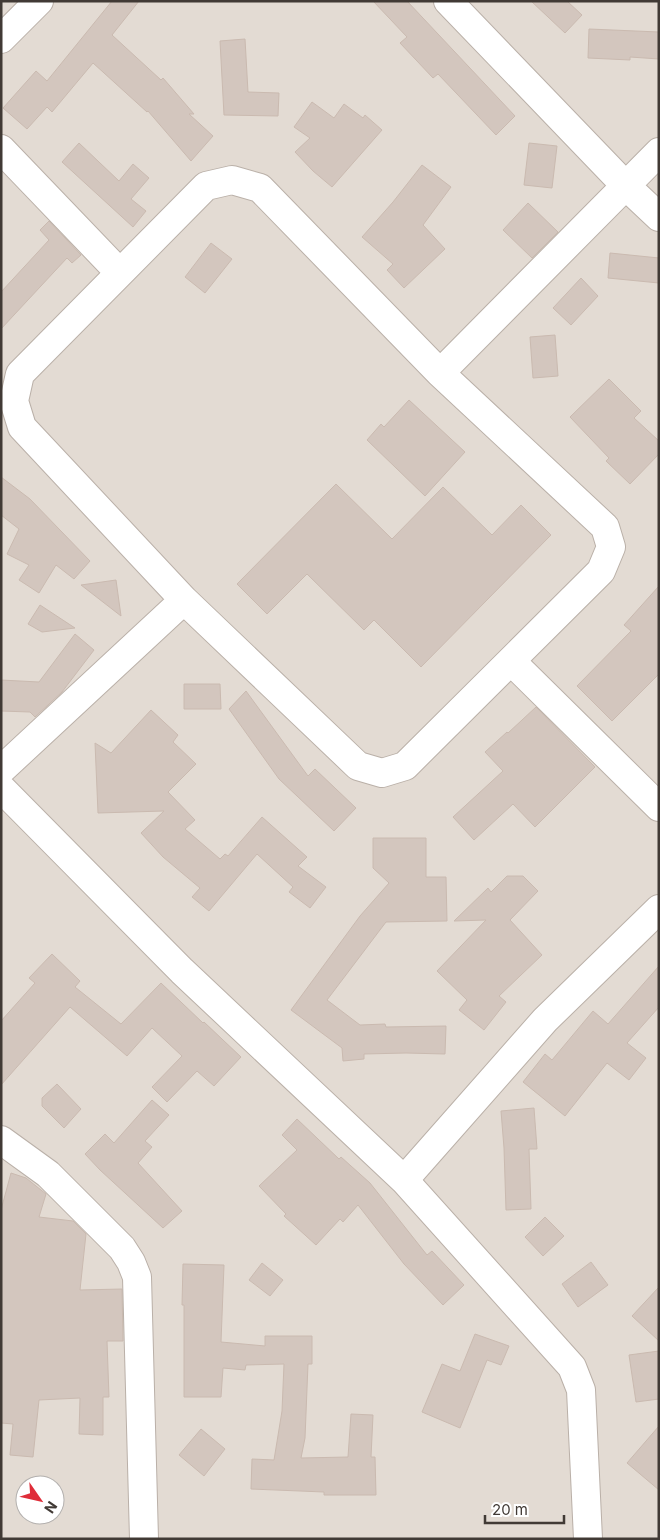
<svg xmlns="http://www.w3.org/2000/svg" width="660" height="1540" viewBox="0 0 660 1540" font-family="Inter,sans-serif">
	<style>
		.residential { fill: #e3dbd3; fill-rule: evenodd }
		.building { fill: #d3c6be; stroke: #cabab0 }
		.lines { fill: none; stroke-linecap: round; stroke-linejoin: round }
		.minor-casing { stroke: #bab0a8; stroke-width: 30 }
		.minor { stroke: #fff; stroke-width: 28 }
	</style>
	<rect width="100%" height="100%" fill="#f0eae5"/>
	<!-- residential -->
	<path class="residential" d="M 1,1 L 659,1 L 659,1539 L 1,1539 ZM 25,1485 L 55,1485 L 55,1515 L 25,1515 Z"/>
	<!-- building -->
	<path class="building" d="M 112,1 L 139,1 L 112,35 L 161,80 L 163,78 L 194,114 L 189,114 L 213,136 L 191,161 L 148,111 L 147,112 L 93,63 L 52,112 L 47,107 L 27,129 L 3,108 L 36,71 L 47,81 Z
		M 373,1 L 407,1 L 515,116 L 496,135 L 438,74 L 433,78 L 400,43 L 407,37 Z
		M 531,1 L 567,1 L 582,15 L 565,33 Z
		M 589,29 L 659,32 L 659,59 L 630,57 L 630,60 L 588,58 Z
		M 245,39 L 248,92 L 279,93 L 278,116 L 224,115 L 220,41 Z
		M 312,102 L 334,118 L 344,104 L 363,118 L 365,115 L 382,130 L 332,187 L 313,171 L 295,152 L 310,138 L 294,127 Z
		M 79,143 L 119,181 L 133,164 L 149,178 L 131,199 L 146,211 L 133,227 L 62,162 Z
		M 529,143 L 557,146 L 552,188 L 524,185 Z
		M 422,165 L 451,187 L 423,225 L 445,249 L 404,288 L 387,270 L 393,264 L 362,237 L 393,202 Z
		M 528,203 L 558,232 L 532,258 L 503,230 Z
		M 49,221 L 81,255 L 72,263 L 67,258 L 1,329 L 1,292 L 49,240 L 40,230 Z
		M 211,243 L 232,259 L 205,293 L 185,277 Z
		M 610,253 L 659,258 L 659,283 L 608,278 Z
		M 581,278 L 598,296 L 571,325 L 553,308 Z
		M 555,335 L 558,376 L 533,378 L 530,337 Z
		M 609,379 L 641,411 L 634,418 L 659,441 L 659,454 L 630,484 L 606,461 L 609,458 L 570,417 Z
		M 409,400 L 465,452 L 425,496 L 367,440 L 381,424 L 384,427 Z
		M 1,477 L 30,499 L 90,561 L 74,579 L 56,565 L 39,593 L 19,580 L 29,565 L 7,554 L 19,529 L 1,515 Z
		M 336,484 L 392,539 L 443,487 L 492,535 L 521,505 L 551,535 L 421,667 L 374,620 L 364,630 L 307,574 L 267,614 L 237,584 Z
		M 116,580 L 121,616 L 81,585 Z
		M 659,586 L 659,674 L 612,721 L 577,686 L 631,631 L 624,625 Z
		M 40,605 L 75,628 L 42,632 L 28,624 Z
		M 75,634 L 94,650 L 62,692 L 35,717 L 30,712 L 1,711 L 1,680 L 39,682 Z
		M 184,684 L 220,684 L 221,709 L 184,709 Z
		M 246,691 L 308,776 L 315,769 L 356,808 L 334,831 L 279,779 L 229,709 Z
		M 536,707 L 595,767 L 535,827 L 513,804 L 474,840 L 453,817 L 503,771 L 485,752 L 507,732 L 508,733 Z
		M 151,710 L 178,735 L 173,742 L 196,764 L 168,792 L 195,820 L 185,829 L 220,859 L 225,854 L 228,856 L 262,817 L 307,857 L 298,866 L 326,887 L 310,908 L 289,892 L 293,887 L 257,854 L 209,911 L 192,897 L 200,888 L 163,857 L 141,833 L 164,811 L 98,813 L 95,743 L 111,753 Z
		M 373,838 L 426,838 L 426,877 L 446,877 L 447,921 L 386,922 L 327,1000 L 360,1025 L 385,1024 L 386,1027 L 446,1026 L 445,1054 L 406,1053 L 364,1054 L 364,1059 L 343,1061 L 342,1048 L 291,1010 L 360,916 L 389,883 L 373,868 Z
		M 507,876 L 523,876 L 538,891 L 510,920 L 542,955 L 499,996 L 506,1002 L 484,1030 L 459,1010 L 467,1000 L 437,971 L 486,920 L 454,921 L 488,888 L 491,892 Z
		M 52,954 L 80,981 L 75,987 L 121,1024 L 161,983 L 203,1023 L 204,1022 L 241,1057 L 214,1086 L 197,1071 L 167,1102 L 152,1087 L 182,1056 L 152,1028 L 127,1056 L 70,1007 L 1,1085 L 1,1021 L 35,983 L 29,978 Z
		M 659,966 L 659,1007 L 627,1043 L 646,1058 L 629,1080 L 607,1063 L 565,1116 L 523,1082 L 545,1054 L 552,1060 L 593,1011 L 608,1024 Z
		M 57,1084 L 81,1109 L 64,1128 L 42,1106 L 42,1098 Z
		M 152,1100 L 169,1115 L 145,1141 L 152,1147 L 138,1163 L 182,1211 L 163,1228 L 100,1170 L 85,1154 L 105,1134 L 114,1143 Z
		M 534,1108 L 537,1149 L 529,1149 L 531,1209 L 506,1210 L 504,1148 L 501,1111 Z
		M 297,1119 L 339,1159 L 341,1157 L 370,1183 L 427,1255 L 432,1251 L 464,1285 L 443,1305 L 404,1264 L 358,1205 L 343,1222 L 340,1219 L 316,1245 L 284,1216 L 286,1214 L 259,1186 L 297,1150 L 282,1135 Z
		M 11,1173 L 26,1178 L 46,1194 L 39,1217 L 73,1221 L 86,1234 L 80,1290 L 122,1289 L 123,1341 L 107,1341 L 109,1397 L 103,1397 L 103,1435 L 79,1434 L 80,1398 L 39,1400 L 33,1457 L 10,1455 L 13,1424 L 1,1423 L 1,1210 Z
		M 545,1217 L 564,1236 L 543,1256 L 525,1237 Z
		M 591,1262 L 608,1285 L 578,1307 L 562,1284 Z
		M 262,1263 L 283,1280 L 270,1296 L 249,1280 Z
		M 183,1264 L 224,1265 L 221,1342 L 265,1346 L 265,1336 L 312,1336 L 312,1364 L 308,1364 L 305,1438 L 301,1458 L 348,1457 L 351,1414 L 373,1415 L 371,1457 L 375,1457 L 376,1495 L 324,1495 L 324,1492 L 251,1489 L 252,1459 L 274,1460 L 282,1411 L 284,1364 L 246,1365 L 245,1370 L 223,1368 L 221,1397 L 184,1397 L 184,1305 L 182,1305 Z
		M 659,1287 L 659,1341 L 632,1316 Z
		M 475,1334 L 509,1346 L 501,1365 L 487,1360 L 460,1428 L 422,1412 L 442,1364 L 460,1371 Z
		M 659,1351 L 659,1399 L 636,1402 L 629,1355 Z
		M 659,1426 L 659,1490 L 627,1463 Z
		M 201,1429 L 225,1449 L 204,1476 L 179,1455 Z"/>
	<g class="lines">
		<defs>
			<path id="minor" d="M 448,1 L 625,185 L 659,217
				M 1,39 L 39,1
				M 1,149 L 120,273
				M 232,180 L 260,188 L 440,373 L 605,527 L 611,547 L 601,571 L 405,766 L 382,773 L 358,766 L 184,600 L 22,427 L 14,401 L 20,374 L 206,186 Z
				M 440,373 L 659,152
				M 511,661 L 659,807
				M 1,770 L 184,600
				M 1,788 L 182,971 L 404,1180 L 572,1367 L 581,1390 L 588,1539
				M 1,1140 L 48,1174 L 122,1248 L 131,1262 L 137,1277 L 144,1539
				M 404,1180 L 545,1020 L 659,909"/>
		</defs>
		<!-- minor casing -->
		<use href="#minor" class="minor-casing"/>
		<!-- minor -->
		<use href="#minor" class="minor"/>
	</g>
	<!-- border -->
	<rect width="660" height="1540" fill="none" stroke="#413a35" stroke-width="5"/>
	<!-- north arrow -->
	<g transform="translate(40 1500) rotate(124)"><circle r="24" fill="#ffffff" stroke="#b3b0ae"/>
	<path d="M0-4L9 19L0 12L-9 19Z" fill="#df2d39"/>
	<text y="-8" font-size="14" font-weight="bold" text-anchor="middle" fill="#413a35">N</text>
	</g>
	<!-- scale -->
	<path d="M485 1515v8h79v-8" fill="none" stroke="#413a35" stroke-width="2.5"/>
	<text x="492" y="1515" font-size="15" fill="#413a35" stroke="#ffffff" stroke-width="4" paint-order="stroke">20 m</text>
</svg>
